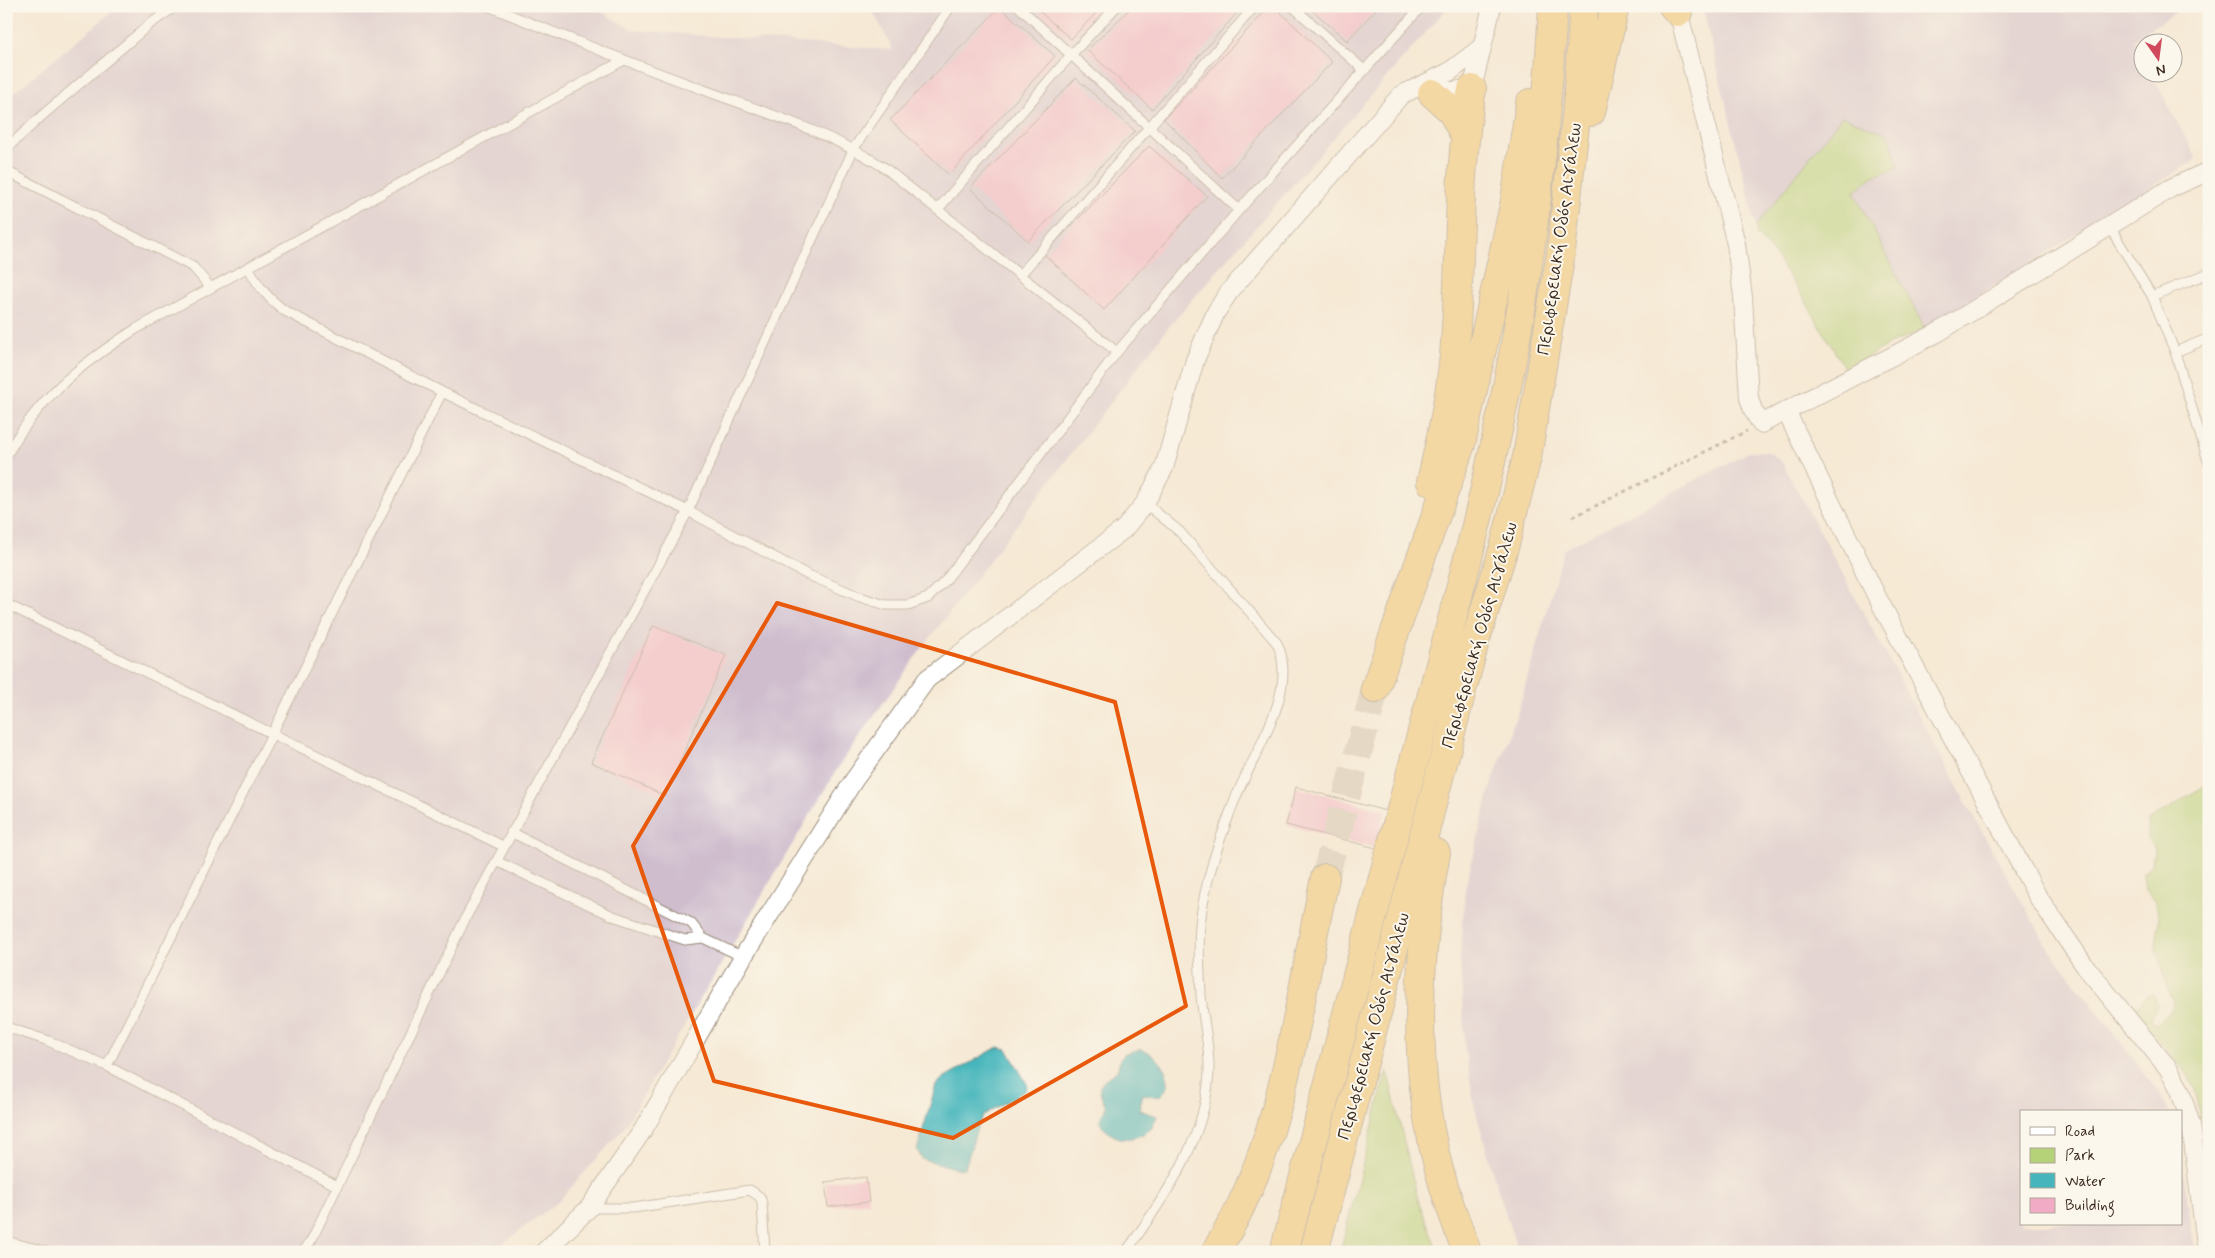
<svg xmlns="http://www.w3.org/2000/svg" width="2215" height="1258" viewBox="0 0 2215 1258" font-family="Mynerve,sans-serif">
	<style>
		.industrial { fill: #cfbdce }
		.green { fill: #b5d279; stroke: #787e4c }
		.water { fill: #46b6bc; stroke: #40706d }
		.building { fill: #f2abc4 }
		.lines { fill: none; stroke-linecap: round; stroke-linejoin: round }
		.motorway-tunnel { stroke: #d1c4b1; stroke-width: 28; stroke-dasharray: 28 14; stroke-linecap: butt }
		.service-casing { stroke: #988a7a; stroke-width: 11 }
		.minor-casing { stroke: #988a7a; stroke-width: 20 }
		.motorway-casing { stroke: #988a7a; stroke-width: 30 }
		.path { stroke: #988a7a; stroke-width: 3; stroke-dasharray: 4 4; stroke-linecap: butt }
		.service { stroke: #fff; stroke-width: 9 }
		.minor { stroke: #fff; stroke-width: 18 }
		.motorway { stroke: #f1c369; stroke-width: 28 }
		.marked { fill: none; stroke: #e8590c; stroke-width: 4; stroke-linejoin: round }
		.labels { text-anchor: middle; stroke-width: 4; stroke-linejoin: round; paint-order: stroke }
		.street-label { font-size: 18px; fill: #3b2a1e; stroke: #fbf7ec }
	</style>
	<rect width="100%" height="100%" fill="#fbf7ec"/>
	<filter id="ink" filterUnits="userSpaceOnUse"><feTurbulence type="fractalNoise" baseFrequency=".02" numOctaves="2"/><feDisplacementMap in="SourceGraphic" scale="10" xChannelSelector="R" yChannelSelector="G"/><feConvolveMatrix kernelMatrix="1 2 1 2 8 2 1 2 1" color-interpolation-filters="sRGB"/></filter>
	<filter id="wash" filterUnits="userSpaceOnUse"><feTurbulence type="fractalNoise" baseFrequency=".0096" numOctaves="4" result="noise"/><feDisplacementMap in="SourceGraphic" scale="20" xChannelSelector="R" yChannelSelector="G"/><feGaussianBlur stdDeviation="1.12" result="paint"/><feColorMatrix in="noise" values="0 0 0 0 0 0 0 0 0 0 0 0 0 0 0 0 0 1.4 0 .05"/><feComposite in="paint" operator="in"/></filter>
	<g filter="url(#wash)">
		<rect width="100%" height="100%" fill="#f6ead6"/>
		<!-- industrial -->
		<path class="industrial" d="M 119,6 L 591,6 L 633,30 L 893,50 L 870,6 L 1449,6 L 1171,324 L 920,651 L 840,764 L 623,1129 L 560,1200 L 492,1252 L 8,1252 L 6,99 Z
			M 1702,6 L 2185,6 L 2134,40 L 2142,57 L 2142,72 L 2151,73 L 2197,159 L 1925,329 L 1854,192 L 1872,177 L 1899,167 L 1766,215 L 1756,226 Z
			M 1751,451 L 1769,452 L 1782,462 L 1982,832 L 2048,947 L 2160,1094 L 2169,1112 L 2021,1112 L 2021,1224 L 2181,1224 L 2181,1156 L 2195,1252 L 1518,1252 L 1493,1174 L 1474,1104 L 1465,1050 L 1460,959 L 1465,889 L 1490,789 L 1518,711 L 1564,549 Z"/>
		<!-- green -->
		<path class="green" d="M 1842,116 L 1888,134 L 1899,167 L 1872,177 L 1854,192 L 1925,329 L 1889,344 L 1846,371 L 1806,302 L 1772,251 L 1757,236 L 1756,226 Z
			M 2209,783 L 2209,1154 L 2195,1090 L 2186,1072 L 2129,1007 L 2139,1005 L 2146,996 L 2154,994 L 2157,1006 L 2151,1019 L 2155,1025 L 2167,1015 L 2174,1002 L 2166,987 L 2163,969 L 2156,950 L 2159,917 L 2155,902 L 2145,890 L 2143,873 L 2152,865 L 2154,849 L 2148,838 L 2148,821 Z
			M 1387,1070 L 1418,1200 L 1438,1252 L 1340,1252 Z"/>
		<!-- water -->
		<path class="water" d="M 998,1047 L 1007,1049 L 1027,1084 L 1026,1090 L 984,1115 L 978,1125 L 965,1168 L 958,1169 L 922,1159 L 917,1150 L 936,1085 L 945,1077 Z
			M 1141,1049 C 1158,1055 1169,1069 1168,1087 L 1159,1097 L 1143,1094 L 1139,1110 L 1157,1116 L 1152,1128 C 1139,1139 1120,1144 1106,1130 C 1103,1128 1100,1124 1100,1121 C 1100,1116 1105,1111 1106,1106 C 1094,1085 1100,1082 1117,1071 L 1120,1060 L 1125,1053 Z"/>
		<g id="blocks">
			<!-- building -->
			<path class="building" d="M 1033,6 L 1103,6 L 1071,39 Z
				M 1133,6 L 1243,6 L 1152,109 L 1087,50 Z
				M 1270,6 L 1274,6 L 1332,62 L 1222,178 L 1164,119 Z
				M 1308,6 L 1379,6 L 1347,41 Z
				M 1000,7 L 1055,56 L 949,175 L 890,120 Z
				M 1076,78 L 1135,131 L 1028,241 L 970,188 Z
				M 1149,146 L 1207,196 L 1104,310 L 1044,254 Z
				M 653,626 L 726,655 L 665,796 L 591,762 Z
				M 1296,787 L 1386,811 L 1376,848 L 1286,825 Z
				M 866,1177 L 869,1202 L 828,1207 L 825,1182 Z"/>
		</g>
	</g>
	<g filter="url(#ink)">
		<use href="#blocks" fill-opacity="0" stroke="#988a7a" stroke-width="1"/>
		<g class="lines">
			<!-- motorway-tunnel -->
			<path class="motorway-tunnel" d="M 1325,878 L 1375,689"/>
			<defs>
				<path id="service" d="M 488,6 C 560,35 631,63 704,90 C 766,113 829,132 885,168 L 1117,352
					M 1018,6 L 1239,210
					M 1292,6 L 1364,70
					M 6,149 L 45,113 L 150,24 L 176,6
					M 6,171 L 193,267 L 211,288
					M 938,209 L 1071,55 L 1117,6
					M 2109,226 L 2152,296 L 2175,352 L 2209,464
					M 249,268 C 258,287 269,299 285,311 L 442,392 L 688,511 L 806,574 L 860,597 L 886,605 L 908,605 L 928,598 L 946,580 L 1117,352 L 1239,210 L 1422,6
					M 1020,275 L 1255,6
					M 2152,296 L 2209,273
					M 2175,352 L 2209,338
					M 6,456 C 39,397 79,365 136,329 L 624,60
					M 6,604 L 503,846
					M 511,832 L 691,923 L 703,938 L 743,957
					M 496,861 L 613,916 L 685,940 L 703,938
					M 6,1027 L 46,1040 L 107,1066 L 337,1186
					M 107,1066 L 442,392
					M 590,1208 L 634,1208 L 750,1190 L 760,1197 L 762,1203 L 765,1252
					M 6,1241 L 48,1252
					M 303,1252 L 312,1239 L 467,915 L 688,511 L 854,148 L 951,6
					M 1126,1252 C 1162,1200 1201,1148 1208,1084 C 1212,1053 1203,1024 1201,994 C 1200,971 1198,948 1200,925 C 1204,883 1219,841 1234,802 C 1251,756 1300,692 1277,643 L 1180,532 L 1145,503"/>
				<path id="minor" d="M 1677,6 L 1736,244 L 1743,297 L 1749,398 L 1753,410 L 1761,424 L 1937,333 L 2171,188 L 2209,171
					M 1429,93 L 1472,89 L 1492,6
					M 1786,411 L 1876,595 L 2038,897 L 2085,966 L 2168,1068 L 2180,1090 L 2191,1125 L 2207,1252
					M 544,1252 L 589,1208 L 643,1130 L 743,957 L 854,780 L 927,679 L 1124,529 L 1145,503 L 1164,468 L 1195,360 L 1216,312 L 1229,292 L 1401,95 L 1449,72 L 1482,47"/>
				<path id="motorway" d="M 1673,6 L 1678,12
					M 1432,93 L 1451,110 L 1464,134
					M 1591,112 L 1615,6
					M 1431,482 C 1441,440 1450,398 1454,355 C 1462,266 1456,177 1472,89
					M 1375,689 L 1461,444 L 1515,201 L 1530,103
					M 1436,853 C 1416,962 1411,1080 1444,1187 C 1451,1209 1459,1231 1467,1252
					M 1215,1252 C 1285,1146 1298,999 1325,878
					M 1284,1252 C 1325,1097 1366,942 1407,787 C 1446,642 1487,498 1514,350 C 1535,236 1547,122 1553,6
					M 1314,1252 L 1474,645 L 1505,544 L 1527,457 L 1561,252 L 1577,107 L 1584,6"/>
			</defs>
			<!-- service casing -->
			<use href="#service" class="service-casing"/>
			<!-- minor casing -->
			<use href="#minor" class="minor-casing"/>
			<!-- motorway casing -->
			<use href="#motorway" class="motorway-casing"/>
			<!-- path -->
			<path class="path" d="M 1573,517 L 1747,431"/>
			<!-- service -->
			<use href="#service" class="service"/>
			<!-- minor -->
			<use href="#minor" class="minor"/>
			<!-- motorway -->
			<use href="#motorway" class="motorway"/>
		</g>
	</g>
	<!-- marked area -->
	<path d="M0 0H2215V1258H0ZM 777,603 L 1115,702 L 1186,1006 L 953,1138 L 714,1081 L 633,846 Z" fill="#f6ead6" fill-opacity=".55" fill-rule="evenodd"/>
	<path class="marked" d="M 777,603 L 1115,702 L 1186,1006 L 953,1138 L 714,1081 L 633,846 Z"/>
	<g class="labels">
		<!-- street labels -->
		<g class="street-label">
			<text transform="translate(1559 239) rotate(-82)" y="6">Περιφερειακή Οδός Αιγάλεω</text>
			<text transform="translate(1479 635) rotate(-74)" y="6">Περιφερειακή Οδός Αιγάλεω</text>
			<text transform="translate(1373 1026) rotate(-75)" y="6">Περιφερειακή Οδός Αιγάλεω</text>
		</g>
	</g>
	<!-- margin -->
	<rect width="2215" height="1258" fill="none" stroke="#fbf7ec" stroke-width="25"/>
	<!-- legend -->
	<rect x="2020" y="1110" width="162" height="115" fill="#fbf7ec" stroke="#aea59a"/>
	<rect x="2030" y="1127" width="25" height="8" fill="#ffffff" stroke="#aea59a"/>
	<text x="2065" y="1136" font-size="15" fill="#3b2a1e">Road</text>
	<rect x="2030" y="1148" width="25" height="15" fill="#b5d279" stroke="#aea59a"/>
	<text x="2065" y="1160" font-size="15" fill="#3b2a1e">Park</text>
	<rect x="2030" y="1173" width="25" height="15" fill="#46b6bc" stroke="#aea59a"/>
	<text x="2065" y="1186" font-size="15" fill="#3b2a1e">Water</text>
	<rect x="2030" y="1198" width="25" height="15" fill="#f2abc4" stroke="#aea59a"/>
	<text x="2065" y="1210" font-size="15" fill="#3b2a1e">Building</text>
	<!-- north arrow -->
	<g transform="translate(2158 58) rotate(166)"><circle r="24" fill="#fbf7ec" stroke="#aea59a"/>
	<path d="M0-4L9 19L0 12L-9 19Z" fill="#d1495b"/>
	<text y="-8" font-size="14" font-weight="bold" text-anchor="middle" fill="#3b2a1e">N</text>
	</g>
</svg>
